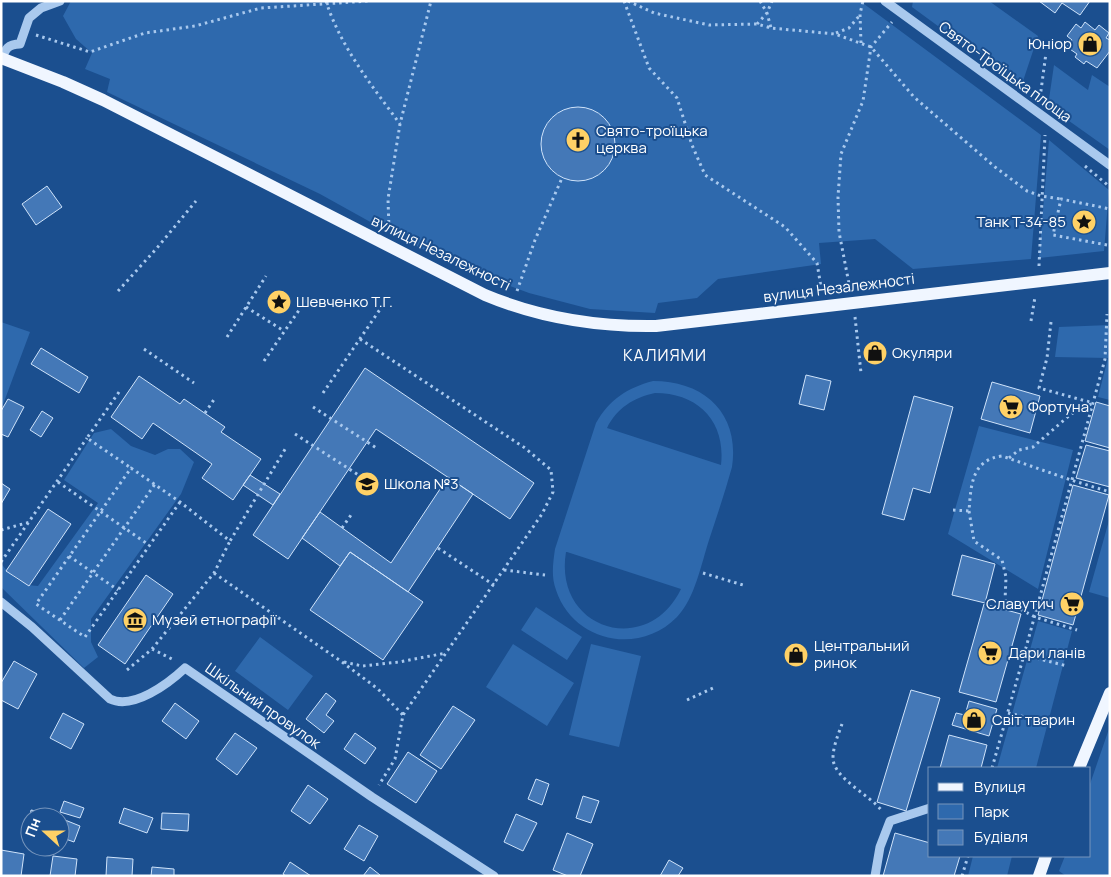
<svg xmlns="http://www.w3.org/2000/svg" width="1111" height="877" viewBox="0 0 1111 877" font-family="Manrope,sans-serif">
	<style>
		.green { fill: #2e69ad; fill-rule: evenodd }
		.building { fill: #4478b7; stroke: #cfe3fa }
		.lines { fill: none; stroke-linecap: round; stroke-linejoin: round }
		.path { stroke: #a9c9ee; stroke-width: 3; stroke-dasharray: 2.5 4; stroke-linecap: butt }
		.minor { stroke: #a9c9ee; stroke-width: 9 }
		.major { stroke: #f0f6ff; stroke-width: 12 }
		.labels { text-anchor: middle; stroke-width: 4; stroke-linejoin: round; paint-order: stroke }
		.poi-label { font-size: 15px; fill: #fff; stroke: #1b4f8f; text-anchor: start }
		.street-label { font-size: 15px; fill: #fff; stroke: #1b4f8f }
		.neighbourhood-label { font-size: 16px; letter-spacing: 1px; fill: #fff; stroke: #1b4f8f }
	</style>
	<rect width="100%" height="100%" fill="#1b4f8f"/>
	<!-- green -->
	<path class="green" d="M 71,1 L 860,1 L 1041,135 L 1031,259 L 913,269 L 875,239 L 819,243 L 821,264 L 718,279 L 697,298 L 658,303 L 655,313 L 590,309 L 529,293 L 470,271 L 401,239 L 320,194 L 107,92 L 110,79 L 85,69 L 92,53 L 76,39 L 63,16 Z
		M 913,1 L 989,1 L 1038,36 L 1021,87 L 912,7 Z
		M 1054,65 L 1088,90 L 1092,75 L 1110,87 L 1110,150 L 1048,106 Z
		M 1049,140 L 1109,190 L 1104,251 L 1039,258 Z
		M 1,322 L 30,332 L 1,410 Z
		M 1110,325 L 1110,400 L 1098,397 L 1108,358 L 1055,357 L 1059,327 Z
		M 653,381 C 705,381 740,414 732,467 C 725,492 717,516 709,540 C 701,565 695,598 677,617 C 639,656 573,642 556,590 C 551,577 553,563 555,549 L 596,423 C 610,399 627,388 653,381 ZM 655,393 C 698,393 726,421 721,465 L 607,428 C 617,408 633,398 655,393 ZM 566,552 L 567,552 L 681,589 C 647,659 553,629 566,552 Z
		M 979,426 L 1073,450 L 1038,589 L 948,534 Z
		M 111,429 L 131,446 L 155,455 L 168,449 L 180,449 L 194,462 L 181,494 L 91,619 L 91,642 L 98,657 L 84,668 L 1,587 L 1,563 C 9,575 23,586 38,586 L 98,503 L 64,480 L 94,433 Z
		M 1110,517 L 1110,598 L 1089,592 Z
		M 536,607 L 582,637 L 567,660 L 521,630 Z
		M 1038,621 L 1072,631 L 1036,768 L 997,768 Z
		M 260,637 L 313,676 L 288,710 L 235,671 Z
		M 513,644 L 574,683 L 547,726 L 486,687 Z
		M 591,644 L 641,656 L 619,747 L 569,735 Z
		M 1110,726 L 1110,876 L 1066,876 L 1059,871 L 1065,856 L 1090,856 L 1090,784 Z
		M 973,856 L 1012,856 L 1007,876 L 968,876 Z"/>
	<!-- building -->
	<path class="building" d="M 1039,1 L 1090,1 L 1080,15 L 1062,3 L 1055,13 Z
		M 1085,22 L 1095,30 L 1099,25 L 1109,33 L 1106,38 L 1110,40 L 1110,51 L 1097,68 L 1086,61 L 1084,64 L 1075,57 L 1077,54 L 1067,47 L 1072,40 L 1067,36 L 1076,24 L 1081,28 Z
		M541 144a37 37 0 1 1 74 0a37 37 0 1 1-74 0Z
		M 47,186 L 62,207 L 36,225 L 22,204 Z
		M 41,348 L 88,377 L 79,393 L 31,364 Z
		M 365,368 L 534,483 L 510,519 L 376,429 L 288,559 L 253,535 Z
		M 806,375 L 831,381 L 824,410 L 799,404 Z
		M 139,376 L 180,404 L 184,399 L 225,427 L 221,432 L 261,459 L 233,500 L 202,478 L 212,464 L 153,423 L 142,439 L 111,417 Z
		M 992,382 L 1040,396 L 1030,433 L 981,419 Z
		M 914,396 L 953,407 L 930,493 L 913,488 L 904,520 L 882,514 Z
		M 8,399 L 24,407 L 8,437 L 1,434 L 1,411 Z
		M 1096,402 L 1110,406 L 1110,448 L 1085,441 Z
		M 42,411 L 53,418 L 41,437 L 30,430 Z
		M 1086,445 L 1110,451 L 1110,487 L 1076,478 Z
		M 250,475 L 280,494 L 273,505 L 243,485 Z
		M 448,477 L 473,494 L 408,592 L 350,552 L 340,566 L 302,538 L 320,512 L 391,563 Z
		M 1,483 L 10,489 L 1,504 Z
		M 1073,485 L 1109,495 L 1073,625 L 1038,615 Z
		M 48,509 L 71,524 L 29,586 L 6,571 Z
		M 350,552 L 423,602 L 383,660 L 310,610 Z
		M 962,555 L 995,564 L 985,603 L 952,595 Z
		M 146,575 L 173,594 L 125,664 L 98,645 Z
		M 984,604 L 1021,614 L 996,702 L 959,692 Z
		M 14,661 L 37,674 L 18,709 L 1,700 L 1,683 Z
		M 911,690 L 940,698 L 906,811 L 877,802 Z
		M 326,693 L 336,701 L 326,715 L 334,721 L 324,733 L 306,719 Z
		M 969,701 L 997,709 L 989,736 L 952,725 L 956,713 L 965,715 Z
		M 175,703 L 199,721 L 186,739 L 162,721 Z
		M 453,706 L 475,720 L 441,769 L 420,755 Z
		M 63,713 L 84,724 L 71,749 L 50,738 Z
		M 235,733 L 257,748 L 237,775 L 216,759 Z
		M 355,733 L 376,748 L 365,764 L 344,749 Z
		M 949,735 L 987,745 L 981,768 L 940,768 Z
		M 408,752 L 437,771 L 416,803 L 387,784 Z
		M 536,779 L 549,784 L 542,805 L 528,799 Z
		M 308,785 L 328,799 L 310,824 L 291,811 Z
		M 583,796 L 599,801 L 591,823 L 576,818 Z
		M 64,801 L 84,808 L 80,818 L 60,812 Z
		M 124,808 L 153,818 L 147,833 L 119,823 Z
		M 31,810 L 51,814 L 51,817 L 30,817 Z
		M 162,813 L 189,814 L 188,831 L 161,829 Z
		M 516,814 L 537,823 L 523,851 L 504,842 Z
		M 60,818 L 80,826 L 74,842 L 60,837 Z
		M 359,825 L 378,836 L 364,861 L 344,849 Z
		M 567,833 L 593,844 L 580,876 L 568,876 L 553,870 Z
		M 895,833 L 930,843 L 930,856 L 960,856 L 954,876 L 883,876 Z
		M 1,850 L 24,854 L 21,876 L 1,876 Z
		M 53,856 L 77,859 L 75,876 L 50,876 Z
		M 107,857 L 133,859 L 132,876 L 106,876 Z
		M 669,860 L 683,868 L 678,876 L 660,876 Z
		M 290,862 L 311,876 L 286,876 L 283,874 Z
		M 152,867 L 174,869 L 174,876 L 151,876 Z
		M 370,867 L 380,875 L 379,876 L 363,876 Z"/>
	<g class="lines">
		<!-- path -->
		<path class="path" d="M 326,1 C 340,46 372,86 400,124
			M 624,1 L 649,68 L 677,98 L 692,145 L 705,175 L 785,227 L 817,263 L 822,293
			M 628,1 L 654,13 L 709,25 L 757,24 L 771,28 L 835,34 L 871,47 L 914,97 L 995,167 L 1027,191 L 1041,196 L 1061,199
			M 760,1 L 767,13 L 771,28
			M 757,24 L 767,13 L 772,1
			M 836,33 L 849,28 L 860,15
			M 36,35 L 90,52 L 145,33 L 195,26 L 261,8 L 369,1
			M 861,43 L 860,14 L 863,1
			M 1040,98 L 1046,53
			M 1085,166 L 1110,187
			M 389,229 L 388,199 L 400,124 L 431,1
			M 1107,245 L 1053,235 L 1061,199 L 1110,209
			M 1039,266 L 1045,135
			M 850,289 L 839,232 L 838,197 L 841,154 L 863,101 L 871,47 L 892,22
			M 118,291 L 157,248 L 196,201
			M 517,291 L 535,240 L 562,178
			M 246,307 L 284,331
			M 855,317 L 861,373
			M 1031,321 L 1035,297
			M 1051,322 L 1047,358 L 1039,388 L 1093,403
			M 227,337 L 266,276
			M 360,339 L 525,448 L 551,470 L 553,492 L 542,514 L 403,715
			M 144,349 L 194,383
			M 264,361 L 306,300
			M 119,392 L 87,438 L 131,468
			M 323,393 L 385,302
			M 313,407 L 378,449
			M 205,413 L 215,398
			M 295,434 L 360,476
			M 1009,458 L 1019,450 L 1033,447 L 1071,414 L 1093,403
			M 58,482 L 149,545
			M 180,502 L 85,637 L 36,604 L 131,468 L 180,502 L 230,541 L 287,446
			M 953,510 L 969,511 C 971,486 971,460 1002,456 L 1071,480 L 1110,492
			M 969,511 L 974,541 L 1002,560 L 1006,577 L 1005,601 L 1035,617 L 1077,630
			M 342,528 L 353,512
			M 1,530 L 30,522
			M 438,548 L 494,585
			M 69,556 L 118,590
			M 1,562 L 87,438
			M 504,570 L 545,575
			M 214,573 L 342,662 L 378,689 L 403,715 L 395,759 L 379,785
			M 703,573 L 743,585
			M 60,620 L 155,484
			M 152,649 L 174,660
			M 1024,655 L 1067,666
			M 344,662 L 362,666 L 399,662 L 446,653
			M 127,670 L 152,649 L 214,573 L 230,541
			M 687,700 L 713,688
			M 1008,713 L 1051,723
			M 842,724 C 838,735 833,747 833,758 C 833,778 870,795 882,811
			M 992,768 L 1024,655 L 1105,359 L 1107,314
			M 962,876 L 968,856"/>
		<!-- minor -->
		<path class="minor" d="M 885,1 L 1110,165
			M 2,59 C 5,49 8,44 20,44 L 29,18 L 41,8 L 60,1
			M 1,602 L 32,627 L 110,699 C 133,710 168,684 185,668 L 372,797 L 494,876
			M 875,876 L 880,847 L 890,821 L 930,808"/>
		<!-- major -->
		<path class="major" d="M 1,58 L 63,82 L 103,100 L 485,295 C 540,318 596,327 656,326 L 1110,273
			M 1079,768 L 1110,693
			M 1039,876 L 1046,856"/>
	</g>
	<!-- icons -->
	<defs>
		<symbol id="shop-disc" viewBox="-11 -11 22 22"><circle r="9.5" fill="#ffd166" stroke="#1b4f8f"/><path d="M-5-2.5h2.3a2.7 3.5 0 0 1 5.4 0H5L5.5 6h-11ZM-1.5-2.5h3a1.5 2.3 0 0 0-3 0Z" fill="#111"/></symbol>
		<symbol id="church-disc" viewBox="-11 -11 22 22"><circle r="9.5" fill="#ffd166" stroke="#1b4f8f"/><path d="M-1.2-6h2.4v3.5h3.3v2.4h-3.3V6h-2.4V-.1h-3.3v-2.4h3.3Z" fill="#111"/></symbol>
		<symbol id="sight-disc" viewBox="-11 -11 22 22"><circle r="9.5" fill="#ffd166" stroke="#1b4f8f"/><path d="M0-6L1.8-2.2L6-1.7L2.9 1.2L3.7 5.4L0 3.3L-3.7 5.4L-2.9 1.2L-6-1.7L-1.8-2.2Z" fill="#111"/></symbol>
		<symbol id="supermarket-disc" viewBox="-11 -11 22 22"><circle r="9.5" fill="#ffd166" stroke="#1b4f8f"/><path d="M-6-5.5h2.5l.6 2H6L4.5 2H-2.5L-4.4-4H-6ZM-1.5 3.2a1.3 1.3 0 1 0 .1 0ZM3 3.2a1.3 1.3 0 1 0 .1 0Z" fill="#111"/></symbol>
		<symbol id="school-disc" viewBox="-11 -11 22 22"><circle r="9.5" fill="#ffd166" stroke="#1b4f8f"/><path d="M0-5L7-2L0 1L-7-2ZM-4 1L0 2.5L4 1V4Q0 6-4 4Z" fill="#111"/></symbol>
		<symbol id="museum-disc" viewBox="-11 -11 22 22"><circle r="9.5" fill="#ffd166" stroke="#1b4f8f"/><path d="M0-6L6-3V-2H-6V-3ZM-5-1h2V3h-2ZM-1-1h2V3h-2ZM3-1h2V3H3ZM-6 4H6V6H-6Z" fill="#111"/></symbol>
	</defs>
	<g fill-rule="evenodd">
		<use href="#shop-disc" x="1076" y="30" width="28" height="28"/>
		<use href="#church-disc" x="564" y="126" width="28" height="28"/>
		<use href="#sight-disc" x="1070" y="208" width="28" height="28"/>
		<use href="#sight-disc" x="265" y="288" width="28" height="28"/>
		<use href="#shop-disc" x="861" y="339" width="28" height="28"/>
		<use href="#supermarket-disc" x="997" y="393" width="28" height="28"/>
		<use href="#school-disc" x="353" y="470" width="28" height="28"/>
		<use href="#supermarket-disc" x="1058" y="590" width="28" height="28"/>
		<use href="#museum-disc" x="121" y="606" width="28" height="28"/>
		<use href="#supermarket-disc" x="976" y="639" width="28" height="28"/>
		<use href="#shop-disc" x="782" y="641" width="28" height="28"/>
		<use href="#shop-disc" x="960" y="706" width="28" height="28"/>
	</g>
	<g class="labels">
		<!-- poi labels -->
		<g class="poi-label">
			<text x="1072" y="49" text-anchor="end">Юніор</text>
			<text x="596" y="136">Свято-троїцька<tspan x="596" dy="17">церква</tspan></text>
			<text x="1066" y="227" text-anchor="end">Танк Т-34-85</text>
			<text x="296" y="307">Шевченко Т.Г.</text>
			<text x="892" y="358">Окуляри</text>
			<text x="1028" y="412">Фортуна</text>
			<text x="384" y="489">Школа №3</text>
			<text x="1054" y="609" text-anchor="end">Славутич</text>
			<text x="152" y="625">Музей етнографії</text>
			<text x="814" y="651">Центральний<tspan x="814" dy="17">ринок</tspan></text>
			<text x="1008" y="658">Дари ланів</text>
			<text x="992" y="725">Світ тварин</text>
		</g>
		<!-- street labels -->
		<g class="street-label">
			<text transform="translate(1005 72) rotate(36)" y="5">Свято-Троїцька площа</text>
			<text transform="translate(441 253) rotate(26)" y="5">вулиця Незалежності</text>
			<text transform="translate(839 288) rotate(-7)" y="5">вулиця Незалежності</text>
			<text transform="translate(263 706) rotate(35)" y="5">Шкільний провулок</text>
		</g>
		<!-- neighbourhood labels -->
		<g class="neighbourhood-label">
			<text x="665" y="361">КАЛИЯМИ</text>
		</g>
	</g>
	<!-- border -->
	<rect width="1111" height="877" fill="none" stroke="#ffffff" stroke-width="5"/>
	<!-- legend -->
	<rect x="928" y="767" width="162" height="90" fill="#1b4f8f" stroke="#7695bc"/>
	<rect x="938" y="783" width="25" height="8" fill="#f0f6ff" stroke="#7695bc"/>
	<text x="974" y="792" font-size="15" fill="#ffffff">Вулиця</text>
	<rect x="938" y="804" width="25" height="15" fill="#2e69ad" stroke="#7695bc"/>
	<text x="974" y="817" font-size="15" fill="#ffffff">Парк</text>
	<rect x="938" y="830" width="25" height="15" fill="#4478b7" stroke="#7695bc"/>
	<text x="974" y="842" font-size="15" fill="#ffffff">Будівля</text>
	<!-- north arrow -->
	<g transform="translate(45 832) rotate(291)"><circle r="24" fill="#1b4f8f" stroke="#7695bc"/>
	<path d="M0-4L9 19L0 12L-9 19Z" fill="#ffd166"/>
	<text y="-8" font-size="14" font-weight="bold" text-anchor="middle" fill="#ffffff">Пн</text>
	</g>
</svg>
